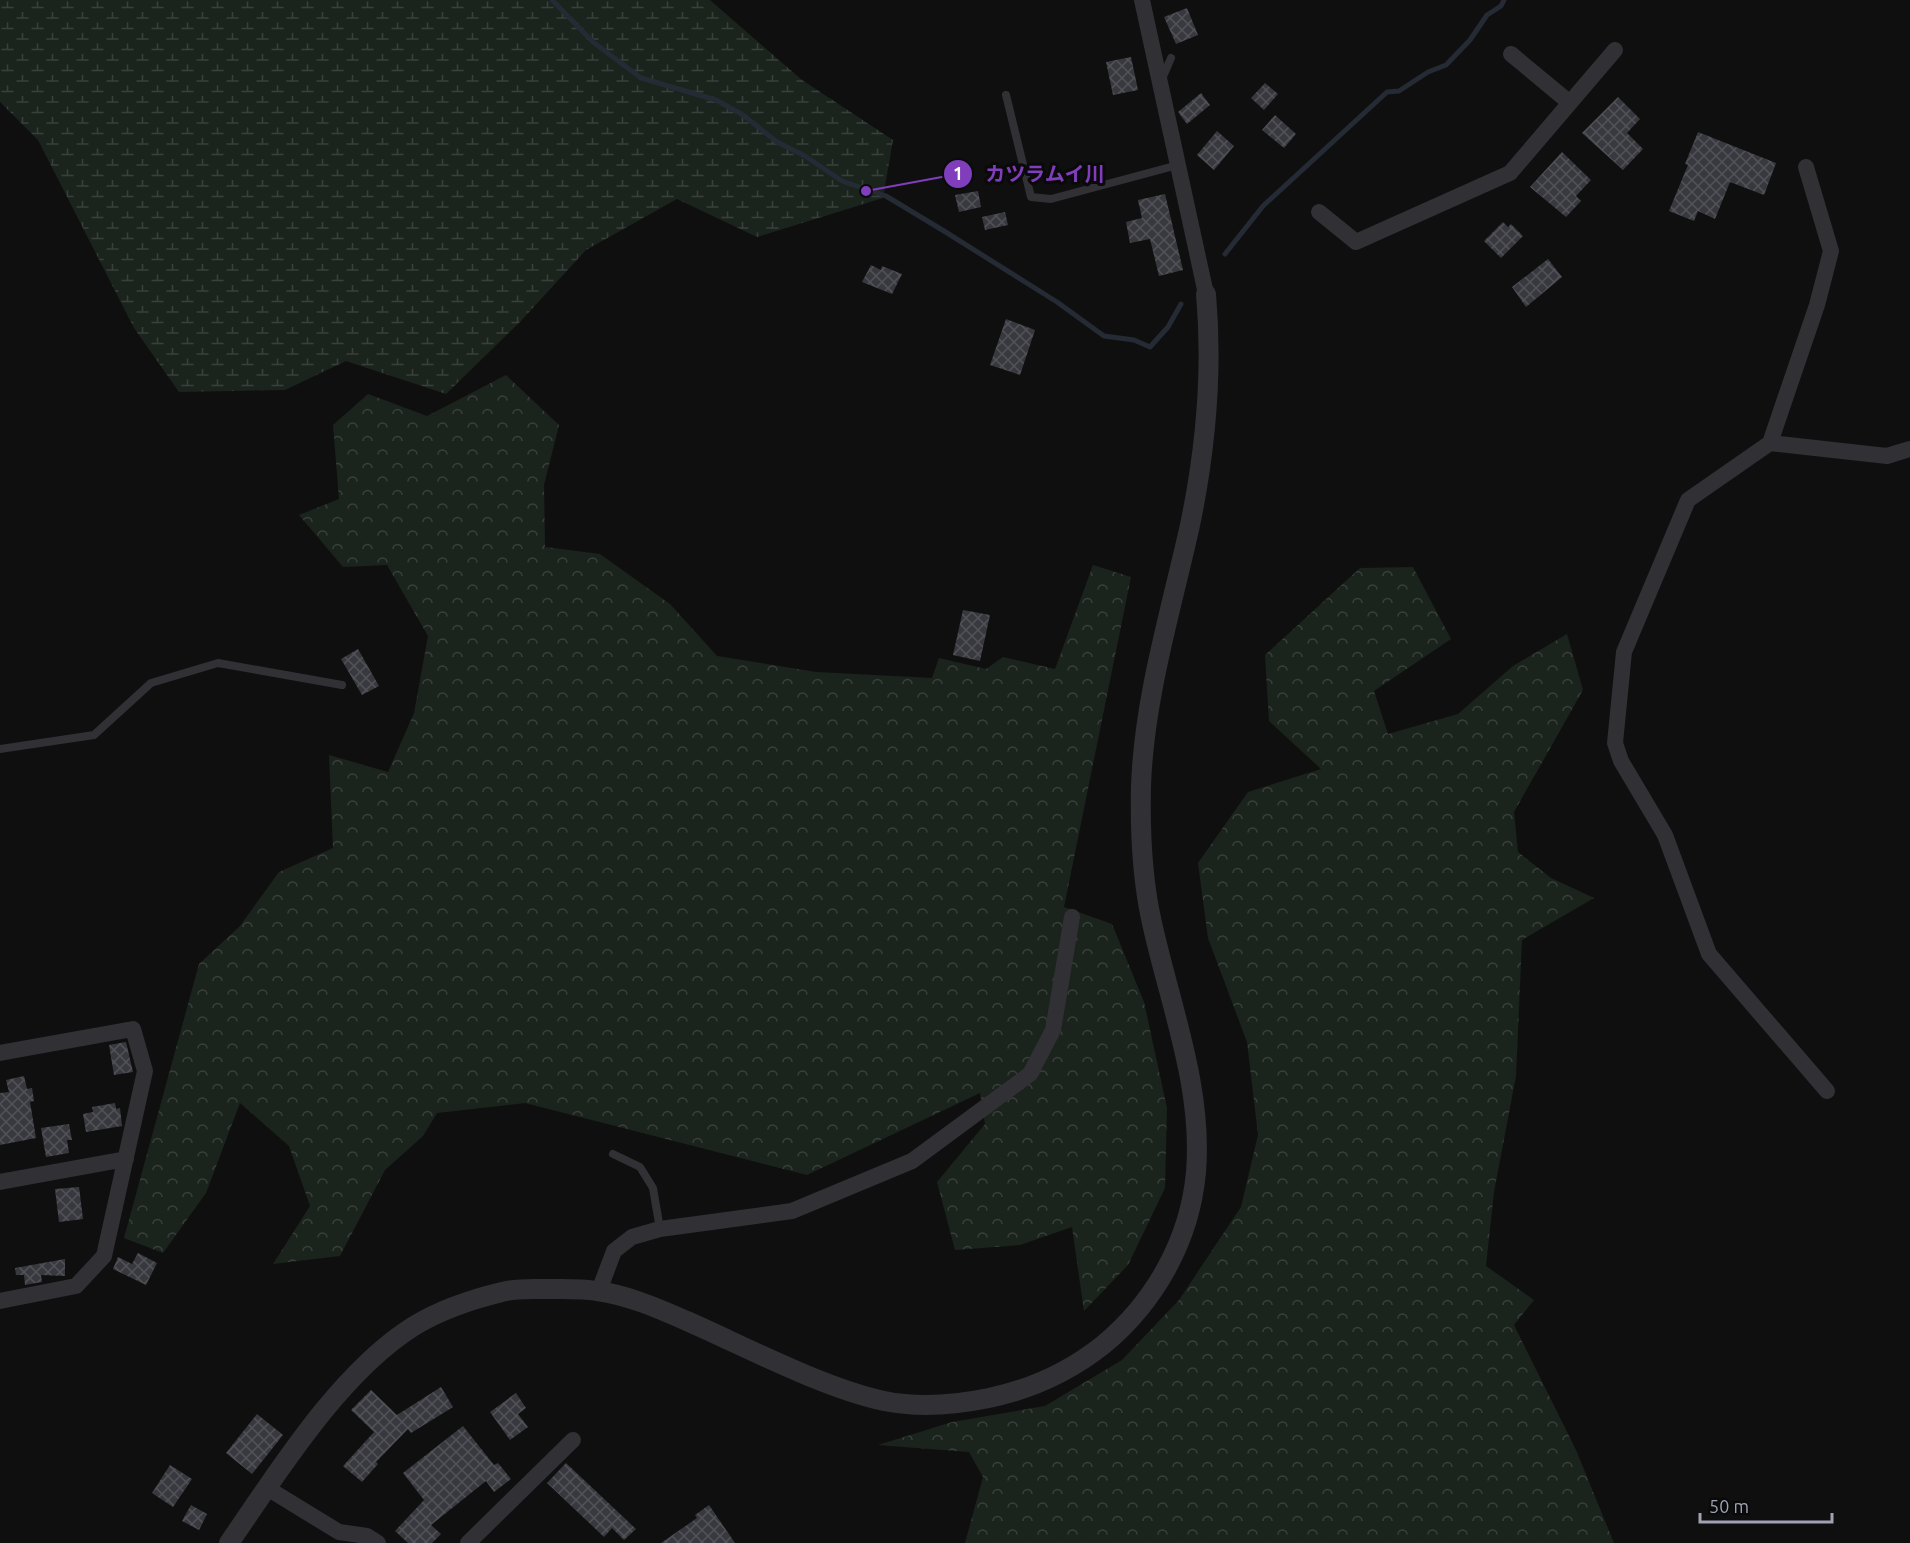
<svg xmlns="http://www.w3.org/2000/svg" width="1910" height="1543" viewBox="0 0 1910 1543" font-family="Ubuntu,'Noto Sans JP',sans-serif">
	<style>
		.forest { fill: url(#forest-crowns) }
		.wetland { fill: url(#wetland-marsh) }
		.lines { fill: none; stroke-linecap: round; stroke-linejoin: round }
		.stream { stroke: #252b34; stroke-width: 5 }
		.building { fill: url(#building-cross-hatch) }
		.service { stroke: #303035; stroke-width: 8 }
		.minor { stroke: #303035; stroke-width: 16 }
		.tertiary { stroke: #303035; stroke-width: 20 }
		.leader { fill: none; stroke: #803ebd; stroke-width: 2 }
		.callout-dot { fill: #803ebd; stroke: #0a0a0b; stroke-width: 2 }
		.mark-label { font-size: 18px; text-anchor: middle; font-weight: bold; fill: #fff }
		.callout-label { font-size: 20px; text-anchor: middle; font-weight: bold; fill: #803ebd; stroke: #0a0a0b; stroke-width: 6; stroke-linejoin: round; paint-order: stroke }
	</style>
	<defs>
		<pattern id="forest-crowns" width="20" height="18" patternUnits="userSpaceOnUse" patternTransform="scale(1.5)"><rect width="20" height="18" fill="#1b231d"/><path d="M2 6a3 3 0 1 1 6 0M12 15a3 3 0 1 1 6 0" fill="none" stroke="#39403b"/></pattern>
		<pattern id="wetland-marsh" width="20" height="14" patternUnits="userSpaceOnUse" patternTransform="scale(1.5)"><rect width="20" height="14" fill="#1b231d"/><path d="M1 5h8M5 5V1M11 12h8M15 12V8" fill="none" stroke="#39403b"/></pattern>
		<pattern id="building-cross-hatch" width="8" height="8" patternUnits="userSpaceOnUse" patternTransform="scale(1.5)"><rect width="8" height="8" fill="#38393e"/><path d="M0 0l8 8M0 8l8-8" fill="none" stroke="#525258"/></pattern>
	</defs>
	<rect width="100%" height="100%" fill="#0f0f10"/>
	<!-- forest -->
	<path class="forest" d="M 506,375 L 559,425 L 544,485 L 545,547 L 600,554 L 670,604 L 717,656 L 816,672 L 932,678 L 939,658 L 986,669 L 1003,657 L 1055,669 L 1093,565 L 1131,577 L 1064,907 L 1112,924 L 1144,1002 L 1167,1108 L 1165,1188 L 1128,1265 L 1084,1311 L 1072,1227 L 1020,1245 L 955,1250 L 937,1182 L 985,1124 L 980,1093 L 807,1175 L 525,1103 L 437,1113 L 423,1136 L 385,1170 L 340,1256 L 273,1264 L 310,1206 L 289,1146 L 240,1103 L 206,1193 L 163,1253 L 124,1238 L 199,964 L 240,926 L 279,872 L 333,848 L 329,755 L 388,772 L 414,713 L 428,636 L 387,565 L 343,567 L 299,515 L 339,499 L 333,425 L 368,394 L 427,416 Z
		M 1413,567 L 1451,639 L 1374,691 L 1388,734 L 1458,714 L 1513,666 L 1567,634 L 1583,690 L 1514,812 L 1518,852 L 1551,878 L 1594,898 L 1522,940 L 1516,1076 L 1494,1192 L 1486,1266 L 1534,1300 L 1514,1325 L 1576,1450 L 1614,1543 L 965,1543 L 983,1477 L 969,1452 L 878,1445 L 952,1422 L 1045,1406 L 1122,1360 L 1179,1300 L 1241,1207 L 1258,1135 L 1247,1042 L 1208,938 L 1198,863 L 1248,792 L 1321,769 L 1269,721 L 1265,655 L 1360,568 Z"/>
	<!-- wetland -->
	<path class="wetland" d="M 0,0 L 710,0 L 802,80 L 893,140 L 883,198 L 757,237 L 677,199 L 586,250 L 520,322 L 446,394 L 346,361 L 285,390 L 179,392 L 134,328 L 38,140 L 0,102 Z"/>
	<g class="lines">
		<!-- stream -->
		<path class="stream" d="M 552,0 L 593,42 L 641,78 L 716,100 L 743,115 L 777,142 L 805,156 L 842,181 L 886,196 L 944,231 L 1057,302 L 1104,336 L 1134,340 L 1150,347 L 1168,327 L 1181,304
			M 1225,254 L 1263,206 L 1387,92 L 1399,91 L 1428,72 L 1446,65 L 1470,40 L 1487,15 L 1501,6 L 1504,0"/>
	</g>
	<!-- building -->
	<path class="building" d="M 1187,8 L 1198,35 L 1176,44 L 1164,17 Z
		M 1131,57 L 1138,90 L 1113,95 L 1106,62 Z
		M 1265,83 L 1278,94 L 1264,110 L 1251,98 Z
		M 1201,93 L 1210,105 L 1187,124 L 1178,112 Z
		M 1618,97 L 1640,119 L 1627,133 L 1643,149 L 1623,170 L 1582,133 Z
		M 1275,115 L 1296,134 L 1284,148 L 1262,130 Z
		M 1217,131 L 1234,146 L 1214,170 L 1197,155 Z
		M 1698,132 L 1776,163 L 1764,195 L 1730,182 L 1715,219 L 1698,211 L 1694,221 L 1669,211 L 1688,165 L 1685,164 Z
		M 1562,152 L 1591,180 L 1576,196 L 1581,201 L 1566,217 L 1530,187 Z
		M 978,191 L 981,207 L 959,212 L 955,195 Z
		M 1165,194 L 1183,270 L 1159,276 L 1150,239 L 1130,243 L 1126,222 L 1142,218 L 1138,200 Z
		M 1005,212 L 1008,225 L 985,230 L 982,217 Z
		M 1503,222 L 1508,227 L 1511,224 L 1523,236 L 1501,258 L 1484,241 Z
		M 1548,259 L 1562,277 L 1526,307 L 1512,287 Z
		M 871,265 L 881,270 L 882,266 L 902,274 L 892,294 L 862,282 Z
		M 1006,319 L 1035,330 L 1020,375 L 990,365 Z
		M 963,610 L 990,615 L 980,661 L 953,655 Z
		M 358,649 L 379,686 L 362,695 L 341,659 Z
		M 126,1042 L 133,1072 L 114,1075 L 109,1045 Z
		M 24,1076 L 27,1089 L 32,1088 L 34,1101 L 30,1102 L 36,1138 L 0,1145 L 0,1093 L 9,1092 L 6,1080 Z
		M 115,1103 L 116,1109 L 120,1108 L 122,1126 L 86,1132 L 83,1114 L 93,1112 L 92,1107 Z
		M 69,1124 L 72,1140 L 67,1140 L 69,1153 L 46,1157 L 41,1128 Z
		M 79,1187 L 83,1219 L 59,1222 L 55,1189 Z
		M 138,1253 L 157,1263 L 146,1285 L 113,1269 L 118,1257 L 132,1264 Z
		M 65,1259 L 65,1276 L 41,1275 L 42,1282 L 25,1285 L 24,1275 L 16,1275 L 15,1268 Z
		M 441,1387 L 453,1407 L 411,1433 L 408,1429 L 376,1462 L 378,1464 L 362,1482 L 343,1466 L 374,1432 L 351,1410 L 371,1390 L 397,1415 Z
		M 516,1393 L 526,1408 L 518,1414 L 528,1427 L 510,1440 L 490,1412 Z
		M 257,1414 L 283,1435 L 252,1474 L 226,1453 Z
		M 463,1426 L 494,1465 L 498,1463 L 511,1479 L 494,1492 L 486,1481 L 431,1525 L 441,1534 L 432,1543 L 408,1543 L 395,1531 L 424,1500 L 403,1473 Z
		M 566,1463 L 636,1529 L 624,1540 L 612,1528 L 604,1537 L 547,1483 Z
		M 170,1465 L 192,1479 L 173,1507 L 152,1493 Z
		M 191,1505 L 207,1514 L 199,1530 L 182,1521 Z
		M 709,1505 L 735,1543 L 661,1543 L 697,1518 L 695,1515 Z"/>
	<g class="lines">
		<!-- service -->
		<path class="service" d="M 1162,79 L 1171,58
			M 1006,95 L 1031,197 L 1051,199 L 1178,165
			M 0,749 L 94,735 L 151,683 L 218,663 L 342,685
			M 613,1154 L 640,1167 L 653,1188 L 660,1229"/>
		<!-- minor -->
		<path class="minor" d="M 1142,0 L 1206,294
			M 1511,54 L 1570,103
			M 1806,167 L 1831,251 L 1817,305 L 1770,443 L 1688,500 L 1624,652 L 1615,743 L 1621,761 L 1665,835 L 1709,954 L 1827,1091
			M 1319,212 L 1356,242 L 1510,173 L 1615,50
			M 1770,443 L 1887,456 L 1910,449
			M 0,1053 L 133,1029 L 145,1071 L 104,1256 L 76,1286 L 0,1301
			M 0,1182 L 126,1159
			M 599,1291 L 614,1251 L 632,1237 L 660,1229 L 792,1211 L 912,1161 L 1030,1074 L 1053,1030 L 1072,917
			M 267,1488 L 339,1532 L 367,1536 L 378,1543
			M 468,1543 L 573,1440"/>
		<!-- tertiary -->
		<path class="tertiary" d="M 229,1543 C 278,1472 340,1372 414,1326 C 440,1310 473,1299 502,1292 C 516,1288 530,1289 544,1289 C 562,1289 580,1288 597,1291 C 628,1295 659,1309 687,1321 C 746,1347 823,1388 884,1401 C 919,1408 955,1405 989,1398 C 1032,1389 1069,1372 1103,1345 C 1155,1302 1190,1240 1196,1172 C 1203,1087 1170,1005 1152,923 C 1142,879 1140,830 1141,786 C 1144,698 1171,611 1190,525 C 1206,448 1213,373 1206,294"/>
	</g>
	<!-- callouts -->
	<path class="leader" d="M866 191L958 174"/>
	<g class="callout-dot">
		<circle cx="866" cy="191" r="6"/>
		<circle cx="958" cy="174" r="15"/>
	</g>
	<g class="mark-label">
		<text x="958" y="180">1</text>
	</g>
	<g class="callout-label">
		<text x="1045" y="181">カツラムイ川</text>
	</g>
	<!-- scale -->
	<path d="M1700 1513v9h132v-9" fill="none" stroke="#9fa2b2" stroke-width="3"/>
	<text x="1709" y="1513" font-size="18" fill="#9fa2b2" stroke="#0a0a0b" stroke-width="4.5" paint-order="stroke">50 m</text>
</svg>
